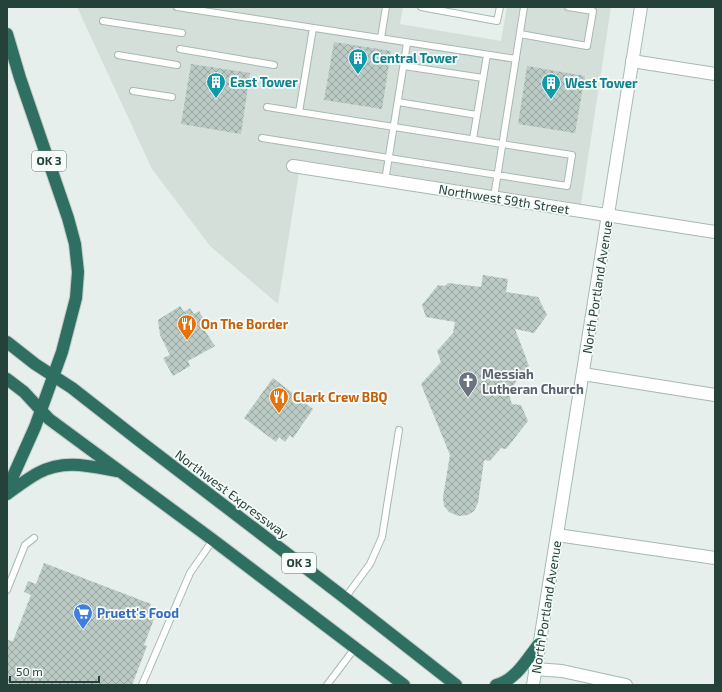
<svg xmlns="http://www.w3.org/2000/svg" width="722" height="692" viewBox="0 0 722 692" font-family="'Exo 2',sans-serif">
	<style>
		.built { fill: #d4dfda }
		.building { fill: url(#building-cross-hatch) }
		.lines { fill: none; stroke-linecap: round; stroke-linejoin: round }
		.lane-casing { stroke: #a8b8b2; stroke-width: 8 }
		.street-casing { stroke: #a8b8b2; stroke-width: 14 }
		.secondary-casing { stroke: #a4bbb3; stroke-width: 14 }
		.highway-casing { stroke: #c2cac8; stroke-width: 14 }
		.lane { stroke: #fff; stroke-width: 6 }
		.street { stroke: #fff; stroke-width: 12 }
		.secondary { stroke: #fff; stroke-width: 12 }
		.highway { stroke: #2f6f62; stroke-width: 12 }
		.labels { text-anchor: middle; stroke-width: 3.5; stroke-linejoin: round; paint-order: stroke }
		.shield { fill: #f7fbf9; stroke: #637a73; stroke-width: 1 }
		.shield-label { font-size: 12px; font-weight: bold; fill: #24423a }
		.culture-label { font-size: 13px; font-weight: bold; fill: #0d838f; stroke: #f7fbf9; text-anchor: start }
		.street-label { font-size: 13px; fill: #24423a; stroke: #f7fbf9 }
		.food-label { font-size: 13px; font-weight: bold; fill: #c56008; stroke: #f7fbf9; text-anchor: start }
		.worship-label { font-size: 13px; font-weight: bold; fill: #5b616d; stroke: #f7fbf9; text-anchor: start }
		.shop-label { font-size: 13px; font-weight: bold; fill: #366cbe; stroke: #f7fbf9; text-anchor: start }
	</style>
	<defs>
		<pattern id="building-cross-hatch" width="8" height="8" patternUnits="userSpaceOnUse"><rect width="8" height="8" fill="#bbcac4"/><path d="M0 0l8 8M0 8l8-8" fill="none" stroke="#98a6a0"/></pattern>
	</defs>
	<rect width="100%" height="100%" fill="#e6efeb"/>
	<!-- built -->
	<path class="built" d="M 77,7 L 403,7 L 400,24 L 501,41 L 507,7 L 611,7 L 581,204 L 301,160 L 278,304 L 210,246 L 152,169 Z"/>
	<!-- building -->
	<path class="building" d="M 334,42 L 391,51 L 382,109 L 324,100 Z
		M 191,64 L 250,73 L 241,134 L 181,124 Z
		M 527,66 L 585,76 L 575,133 L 518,124 Z
		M 483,275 L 508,279 L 506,292 L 538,297 L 547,315 L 534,333 L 515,329 L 529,366 L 508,392 L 512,404 L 521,405 L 528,421 L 506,449 L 501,448 L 490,461 L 484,460 L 478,503 L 474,511 L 468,515 L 458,516 L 449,512 L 444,506 L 443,497 L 450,455 L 421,384 L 441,362 L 437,351 L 453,333 L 455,322 L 426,317 L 422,305 L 438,285 L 445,286 L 448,283 L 481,287 Z
		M 180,306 L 184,312 L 190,308 L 194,314 L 199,311 L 209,329 L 205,331 L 215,346 L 188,361 L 190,366 L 173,376 L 163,358 L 170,355 L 160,335 L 158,320 Z
		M 273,378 L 313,409 L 293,438 L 290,435 L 285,442 L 279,437 L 276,442 L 244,418 Z
		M 44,563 L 151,604 L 146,617 L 154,619 L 144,645 L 147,646 L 132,685 L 7,685 L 7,640 L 13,641 L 31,595 L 24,592 L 28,581 L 36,584 Z"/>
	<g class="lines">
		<defs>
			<path id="lane" d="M 177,7 L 516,59
				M 421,7 L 497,21 L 500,7
				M 103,21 L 182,33
				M 520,34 L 587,46 L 593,11 L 568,7
				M 381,38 L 386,7
				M 180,49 L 274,65
				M 118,55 L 177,65
				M 404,66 L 483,78
				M 133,91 L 172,97
				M 398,102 L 477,115
				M 299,112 L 313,28
				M 262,138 L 567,186 L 572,155 L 267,107
				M 473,139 L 487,55
				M 385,181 L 407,43
				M 494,197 L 524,7
				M 7,590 L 25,545 L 34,538
				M 345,598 L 370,564 L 382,537 L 399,430
				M 142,685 L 190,573 L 213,540
				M 327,685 L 355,648"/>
			<path id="street" d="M 632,61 L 715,74
				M 293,166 L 715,232
				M 583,374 L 715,395
				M 557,535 L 715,558
				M 535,669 L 562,671 L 626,685"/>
			<path id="secondary" d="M 533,685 L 641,7"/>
			<path id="highway" d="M 7,34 L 20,78 L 68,218 L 75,244 L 78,272 L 76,298 L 62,352 L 35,427 L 14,474 L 7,494
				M 7,342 L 35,364 L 72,388 L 141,442 L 345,598 L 456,685
				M 7,379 L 24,392 L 49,419 L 213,540 L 404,685
				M 7,494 C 17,487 27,479 38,473 C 64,459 89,466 117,471
				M 496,685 C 516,680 527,659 539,644"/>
		</defs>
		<!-- lane casing -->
		<use href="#lane" class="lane-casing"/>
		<!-- street casing -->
		<use href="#street" class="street-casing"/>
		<!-- secondary casing -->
		<use href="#secondary" class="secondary-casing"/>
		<!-- highway casing -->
		<use href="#highway" class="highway-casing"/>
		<!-- lane -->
		<use href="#lane" class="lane"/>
		<!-- street -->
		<use href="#street" class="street"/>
		<!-- secondary -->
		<use href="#secondary" class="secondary"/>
		<!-- highway -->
		<use href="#highway" class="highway"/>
	</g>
	<!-- icons -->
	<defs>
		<symbol id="building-pin" viewBox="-11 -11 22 30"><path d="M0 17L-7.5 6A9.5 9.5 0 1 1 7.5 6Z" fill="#0f9aa8" stroke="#f7fbf9"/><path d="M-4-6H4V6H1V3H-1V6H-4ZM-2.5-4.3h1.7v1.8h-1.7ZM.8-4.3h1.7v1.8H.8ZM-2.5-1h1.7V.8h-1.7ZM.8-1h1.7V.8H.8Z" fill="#fff"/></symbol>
		<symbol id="restaurant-pin" viewBox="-11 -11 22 30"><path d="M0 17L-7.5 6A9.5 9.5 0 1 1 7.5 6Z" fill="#e8710a" stroke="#f7fbf9"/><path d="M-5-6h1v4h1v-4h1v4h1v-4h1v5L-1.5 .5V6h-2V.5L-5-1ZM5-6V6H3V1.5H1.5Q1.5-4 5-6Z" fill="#fff"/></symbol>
		<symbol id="church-pin" viewBox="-11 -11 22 30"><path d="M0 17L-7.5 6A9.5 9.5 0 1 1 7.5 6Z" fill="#6b7280" stroke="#f7fbf9"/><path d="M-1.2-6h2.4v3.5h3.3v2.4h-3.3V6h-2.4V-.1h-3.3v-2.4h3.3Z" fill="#fff"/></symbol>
		<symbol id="supermarket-pin" viewBox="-11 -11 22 30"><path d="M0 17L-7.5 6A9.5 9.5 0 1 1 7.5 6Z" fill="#3f7fe0" stroke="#f7fbf9"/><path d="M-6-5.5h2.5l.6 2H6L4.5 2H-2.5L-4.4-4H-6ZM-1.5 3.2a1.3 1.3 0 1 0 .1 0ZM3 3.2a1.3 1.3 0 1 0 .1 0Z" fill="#fff"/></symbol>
	</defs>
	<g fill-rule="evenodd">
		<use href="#building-pin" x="347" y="47" width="22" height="30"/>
		<use href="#building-pin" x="205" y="71" width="22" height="30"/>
		<use href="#building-pin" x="540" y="72" width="22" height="30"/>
		<use href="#restaurant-pin" x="176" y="313" width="22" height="30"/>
		<use href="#church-pin" x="457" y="370" width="22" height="30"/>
		<use href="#restaurant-pin" x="268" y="386" width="22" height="30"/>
		<use href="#supermarket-pin" x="72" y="602" width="22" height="30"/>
	</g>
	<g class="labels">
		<!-- shield labels -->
		<g class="shield">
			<rect x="32" y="151" width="34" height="20" rx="3"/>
			<rect x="282" y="553" width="34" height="20" rx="3"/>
		</g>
		<g class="shield-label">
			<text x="49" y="165">OK 3</text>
			<text x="299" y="567">OK 3</text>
		</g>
		<!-- culture labels -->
		<g class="culture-label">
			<text x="372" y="63">Central Tower</text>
			<text x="230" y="87">East Tower</text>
			<text x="565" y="88">West Tower</text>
		</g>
		<!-- street labels -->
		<g class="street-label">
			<text transform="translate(504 199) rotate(9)" y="5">Northwest 59th Street</text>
			<text transform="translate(597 287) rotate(-81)" y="5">North Portland Avenue</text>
			<text transform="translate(232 494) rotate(37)" y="5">Northwest Expressway</text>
			<text transform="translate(546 607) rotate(-81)" y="5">North Portland Avenue</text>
		</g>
		<!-- food labels -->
		<g class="food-label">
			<text x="201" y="329">On The Border</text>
			<text x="293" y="402">Clark Crew BBQ</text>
		</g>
		<!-- worship labels -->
		<g class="worship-label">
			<text x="482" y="379">Messiah<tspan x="482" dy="15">Lutheran Church</tspan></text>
		</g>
		<!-- shop labels -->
		<g class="shop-label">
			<text x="97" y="618">Pruett's Food</text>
		</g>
	</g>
	<!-- border -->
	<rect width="722" height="692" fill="none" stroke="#24423a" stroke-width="16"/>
	<!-- scale -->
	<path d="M10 676v6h89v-6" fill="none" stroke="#24423a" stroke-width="2"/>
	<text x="16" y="676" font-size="12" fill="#24423a" stroke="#f7fbf9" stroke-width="3" paint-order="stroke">50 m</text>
</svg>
